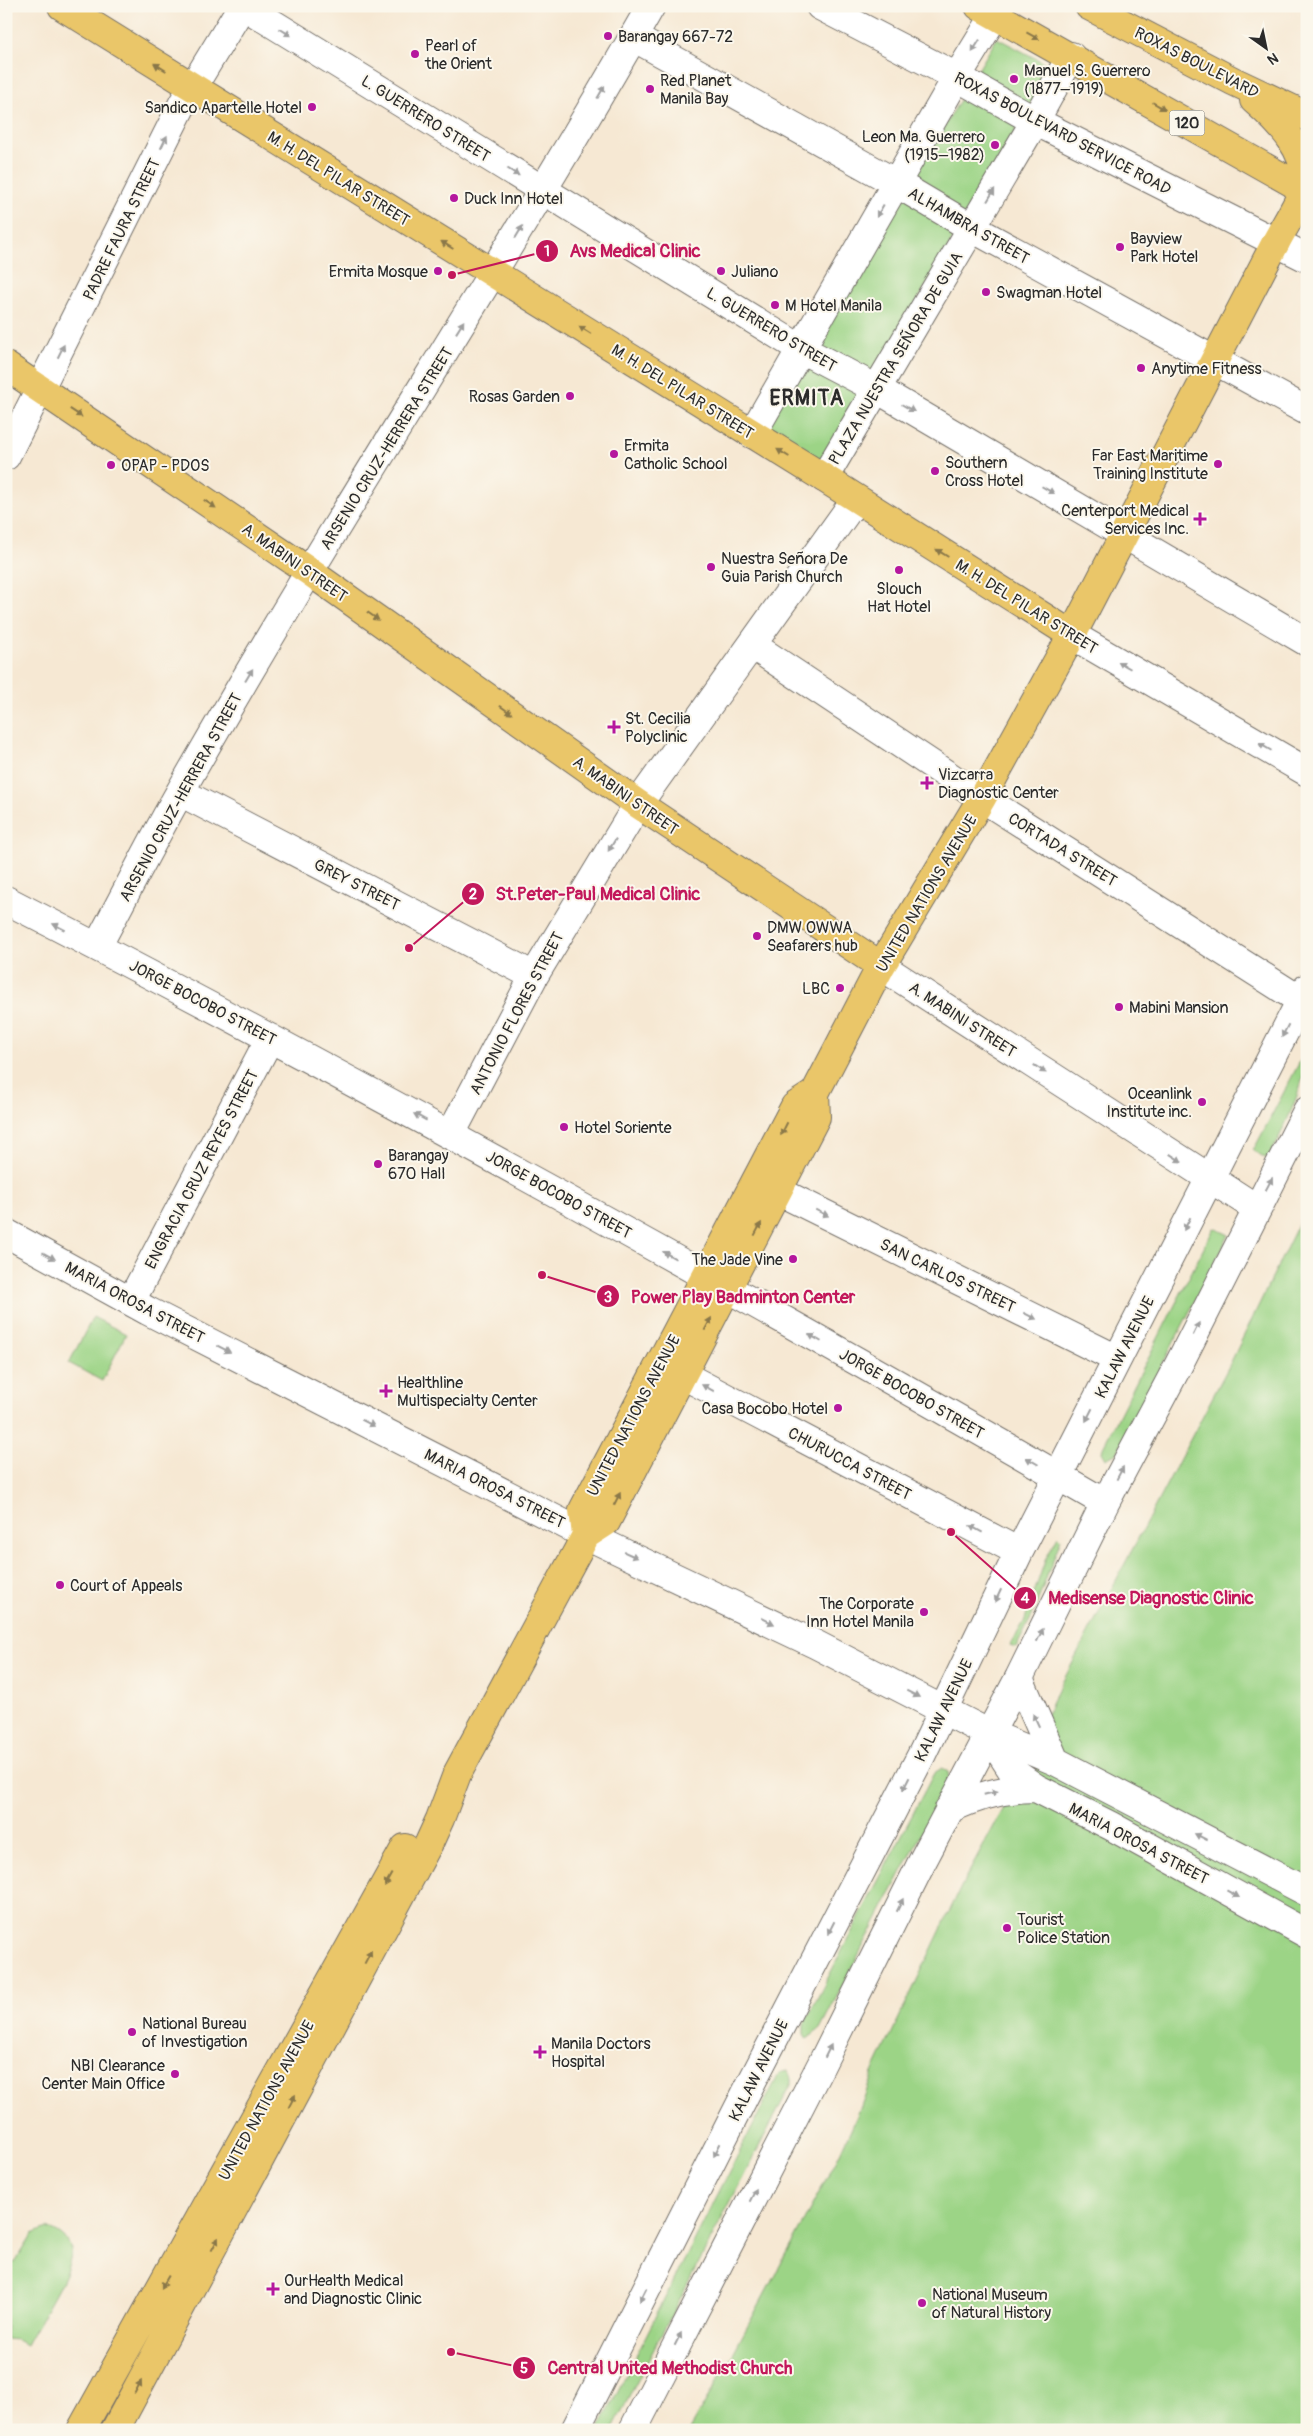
<svg xmlns="http://www.w3.org/2000/svg" width="1313" height="2436" viewBox="0 0 1313 2436" font-family="Pangolin,sans-serif">
	<style>
		.green { fill: #9cd486; stroke: #648058 }
		.lines { fill: none; stroke-linecap: round; stroke-linejoin: round }
		.minor-casing { stroke: #726d66; stroke-width: 30 }
		.major-casing { stroke: #726d66; stroke-width: 30 }
		.highway-casing { stroke: #726d66; stroke-width: 30 }
		.minor { stroke: #fff; stroke-width: 28 }
		.major { stroke: #eac669; stroke-width: 28 }
		.highway { stroke: #eac669; stroke-width: 28 }
		.oneway { fill: #a0a0a0 }
		.oneway2 { fill: #8a784a }
		.poi-dot { fill: #b5179e; stroke: #fbf7ec; stroke-width: 2 }
		.labels { text-anchor: middle; stroke-width: 4; stroke-linejoin: round; paint-order: stroke }
		.shield { fill: #fbf7ec; stroke: #696865; stroke-width: 1 }
		.shield-label { font-size: 15px; font-weight: bold; fill: #2b2b2b }
		.poi-label { font-size: 16px; fill: #2b2b2b; stroke: #fbf7ec; text-anchor: start }
		.street-label { font-size: 16px; fill: #2b2b2b; stroke: #fbf7ec }
		.district-label { font-size: 21px; font-weight: bold; letter-spacing: 1px; fill: #2b2b2b; stroke: #fbf7ec }
		.leader { fill: none; stroke: #c2185b; stroke-width: 2 }
		.callout-dot { fill: #c2185b; stroke: #fbf7ec; stroke-width: 2 }
		.mark-label { font-size: 15px; text-anchor: middle; font-weight: bold; fill: #fff }
		.callout-label { font-size: 18px; text-anchor: middle; font-weight: bold; fill: #c2185b; stroke: #fbf7ec; stroke-width: 4; stroke-linejoin: round; paint-order: stroke }
	</style>
	<rect width="100%" height="100%" fill="#fbf7ec"/>
	<filter id="ink" filterUnits="userSpaceOnUse"><feTurbulence type="fractalNoise" baseFrequency=".02" numOctaves="2"/><feDisplacementMap in="SourceGraphic" scale="10" xChannelSelector="R" yChannelSelector="G"/><feConvolveMatrix kernelMatrix="1 2 1 2 8 2 1 2 1" color-interpolation-filters="sRGB"/></filter>
	<filter id="wash" filterUnits="userSpaceOnUse"><feTurbulence type="fractalNoise" baseFrequency=".0096" numOctaves="4" result="noise"/><feDisplacementMap in="SourceGraphic" scale="20" xChannelSelector="R" yChannelSelector="G"/><feGaussianBlur stdDeviation="1.12" result="paint"/><feColorMatrix in="noise" values="0 0 0 0 0 0 0 0 0 0 0 0 0 0 0 0 0 1.4 0 .05"/><feComposite in="paint" operator="in"/></filter>
	<g filter="url(#wash)">
		<rect width="100%" height="100%" fill="#f6e8d3"/>
		<!-- green -->
		<path class="green" d="M 997,38 L 1052,67 L 814,480 L 755,444 Z
			M 1307,1048 C 1307,1083 1284,1128 1268,1159 L 1253,1151 Z
			M 1307,1206 L 1307,2430 L 689,2430 L 729,2361 L 839,2155 L 860,2109 L 873,2073 L 961,1887 L 1012,1793 L 1052,1702 L 1230,1364 Z
			M 1214,1228 L 1229,1235 L 1117,1453 L 1106,1459 L 1102,1452 L 1103,1447 Z
			M 93,1317 L 126,1334 L 102,1381 L 69,1363 Z
			M 1058,1536 L 1061,1539 L 1032,1616 L 1016,1648 L 1010,1646 L 1024,1622 L 1046,1558 Z
			M 942,1768 L 948,1772 L 949,1781 L 820,2029 L 807,2039 L 804,2034 L 804,2024 L 934,1773 Z
			M 788,2071 L 791,2078 L 791,2085 L 612,2430 L 598,2430 L 778,2076 L 782,2072 Z
			M 47,2228 C 57,2232 68,2237 71,2250 C 74,2269 36,2325 26,2345 L 17,2340 L 6,2339 L 6,2257 L 15,2263 L 33,2234 Z"/>
	</g>
	<g filter="url(#ink)">
		<g class="lines">
			<defs>
				<path id="minor" d="M 244,6 L 801,349 L 877,389 L 1307,642
					M 820,6 L 957,77 L 1035,121 L 1307,258
					M 633,37 L 896,183 L 972,228 L 1307,411
					M 752,434 L 957,77 L 995,15
					M 6,456 L 183,103 L 242,6
					M 824,478 L 1035,121 L 1071,56
					M 1072,635 L 1307,772
					M 752,645 L 982,798 L 1300,1000
					M 180,792 L 534,976
					M 6,900 C 378,1091 743,1294 1105,1503
					M 97,947 C 125,895 151,843 180,792 C 330,526 500,271 651,6
					M 881,966 L 1256,1208
					M 451,1134 L 534,976 L 638,804 L 856,499
					M 778,1191 L 1117,1359
					M 6,1233 L 148,1311 L 586,1535 L 815,1644 L 988,1733 L 1055,1761 L 1307,1892
					M 131,1301 L 270,1038
					M 681,1374 L 1019,1552
					M 1019,1678 L 1055,1761
					M 988,1733 L 1013,1772 L 1036,1788 L 1111,1826 L 1307,1934
					M 949,1809 C 977,1796 1005,1788 1036,1788
					M 575,2430 L 747,2091 L 922,1754 L 1019,1552 L 1307,988
					M 633,2430 L 821,2065 L 923,1860 L 1019,1678 L 1105,1503 L 1179,1364 L 1307,1111"/>
				<path id="major" d="M 62,6 L 824,478 L 1072,635
					M 6,366 L 310,572 L 638,804 L 881,966
					M 586,1535 L 583,1510 L 795,1106 L 815,1093 L 881,966 L 982,798 L 1072,635 L 1276,242
					M 81,2430 L 405,1848
					M 115,2430 L 429,1843 L 440,1819 L 457,1774 L 577,1552 L 586,1535 L 606,1522 L 816,1117 L 815,1093"/>
				<path id="highway" d="M 979,6 L 1307,191
					M 1089,6 L 1233,81 L 1307,116
					M 1254,100 C 1278,121 1313,154 1303,191 C 1296,208 1285,225 1276,242"/>
			</defs>
			<!-- minor casing -->
			<use href="#minor" class="minor-casing"/>
			<!-- major casing -->
			<use href="#major" class="major-casing"/>
			<!-- highway casing -->
			<use href="#highway" class="highway-casing"/>
			<!-- minor -->
			<use href="#minor" class="minor"/>
			<!-- major -->
			<use href="#major" class="major"/>
			<!-- highway -->
			<use href="#highway" class="highway"/>
		</g>
		<!-- one-way arrows -->
		<defs><path id="oneway-solid" d="M-6-.8H1V-3.2L6.5 0L1 3.2V.8H-6Z" transform="scale(1.25)"/></defs>
		<g class="oneway">
			<use href="#oneway-solid" transform="translate(285 32) rotate(32)"/>
			<use href="#oneway-solid" transform="translate(976 46) rotate(122)"/>
			<use href="#oneway-solid" transform="translate(601 92) rotate(-60)"/>
			<use href="#oneway-solid" transform="translate(164 142) rotate(-64)"/>
			<use href="#oneway-solid" transform="translate(513 172) rotate(32)"/>
			<use href="#oneway-solid" transform="translate(991 195) rotate(-59)"/>
			<use href="#oneway-solid" transform="translate(880 211) rotate(120)"/>
			<use href="#oneway-solid" transform="translate(519 232) rotate(-59)"/>
			<use href="#oneway-solid" transform="translate(460 327) rotate(-58)"/>
			<use href="#oneway-solid" transform="translate(61 351) rotate(-64)"/>
			<use href="#oneway-solid" transform="translate(908 408) rotate(30)"/>
			<use href="#oneway-solid" transform="translate(1048 490) rotate(30)"/>
			<use href="#oneway-solid" transform="translate(1124 665) rotate(-150)"/>
			<use href="#oneway-solid" transform="translate(249 675) rotate(-59)"/>
			<use href="#oneway-solid" transform="translate(1265 747) rotate(-150)"/>
			<use href="#oneway-solid" transform="translate(612 845) rotate(122)"/>
			<use href="#oneway-solid" transform="translate(59 927) rotate(-153)"/>
			<use href="#oneway-solid" transform="translate(1285 1031) rotate(117)"/>
			<use href="#oneway-solid" transform="translate(1040 1069) rotate(33)"/>
			<use href="#oneway-solid" transform="translate(420 1117) rotate(-152)"/>
			<use href="#oneway-solid" transform="translate(1176 1158) rotate(33)"/>
			<use href="#oneway-solid" transform="translate(1269 1184) rotate(-62)"/>
			<use href="#oneway-solid" transform="translate(822 1213) rotate(26)"/>
			<use href="#oneway-solid" transform="translate(1187 1224) rotate(117)"/>
			<use href="#oneway-solid" transform="translate(669 1255) rotate(-151)"/>
			<use href="#oneway-solid" transform="translate(49 1256) rotate(28)"/>
			<use href="#oneway-solid" transform="translate(1030 1316) rotate(26)"/>
			<use href="#oneway-solid" transform="translate(1196 1329) rotate(-64)"/>
			<use href="#oneway-solid" transform="translate(815 1338) rotate(-150)"/>
			<use href="#oneway-solid" transform="translate(224 1349) rotate(27)"/>
			<use href="#oneway-solid" transform="translate(708 1388) rotate(-152)"/>
			<use href="#oneway-solid" transform="translate(1089 1415) rotate(117)"/>
			<use href="#oneway-solid" transform="translate(368 1423) rotate(27)"/>
			<use href="#oneway-solid" transform="translate(1032 1461) rotate(-150)"/>
			<use href="#oneway-solid" transform="translate(1120 1473) rotate(-62)"/>
			<use href="#oneway-solid" transform="translate(976 1529) rotate(-152)"/>
			<use href="#oneway-solid" transform="translate(631 1555) rotate(24)"/>
			<use href="#oneway-solid" transform="translate(998 1596) rotate(115)"/>
			<use href="#oneway-solid" transform="translate(768 1621) rotate(26)"/>
			<use href="#oneway-solid" transform="translate(1040 1635) rotate(-64)"/>
			<use href="#oneway-solid" transform="translate(913 1694) rotate(27)"/>
			<use href="#oneway-solid" transform="translate(1036 1720) rotate(-115)"/>
			<use href="#oneway-solid" transform="translate(906 1784) rotate(117)"/>
			<use href="#oneway-solid" transform="translate(991 1793) rotate(-14)"/>
			<use href="#oneway-solid" transform="translate(1201 1837) rotate(-153)"/>
			<use href="#oneway-solid" transform="translate(1233 1894) rotate(29)"/>
			<use href="#oneway-solid" transform="translate(900 1905) rotate(-64)"/>
			<use href="#oneway-solid" transform="translate(831 1928) rotate(117)"/>
			<use href="#oneway-solid" transform="translate(828 2051) rotate(-64)"/>
			<use href="#oneway-solid" transform="translate(717 2150) rotate(117)"/>
			<use href="#oneway-solid" transform="translate(753 2195) rotate(-63)"/>
			<use href="#oneway-solid" transform="translate(643 2295) rotate(117)"/>
			<use href="#oneway-solid" transform="translate(678 2339) rotate(-63)"/>
		</g>
		<g class="oneway2">
			<use href="#oneway-solid" transform="translate(1033 36) rotate(29)"/>
			<use href="#oneway-solid" transform="translate(160 67) rotate(-148)"/>
			<use href="#oneway-solid" transform="translate(1159 106) rotate(30)"/>
			<use href="#oneway-solid" transform="translate(447 245) rotate(-148)"/>
			<use href="#oneway-solid" transform="translate(585 330) rotate(-148)"/>
			<use href="#oneway-solid" transform="translate(76 413) rotate(34)"/>
			<use href="#oneway-solid" transform="translate(783 453) rotate(-148)"/>
			<use href="#oneway-solid" transform="translate(210 504) rotate(34)"/>
			<use href="#oneway-solid" transform="translate(942 553) rotate(-148)"/>
			<use href="#oneway-solid" transform="translate(373 616) rotate(35)"/>
			<use href="#oneway-solid" transform="translate(506 710) rotate(35)"/>
			<use href="#oneway-solid" transform="translate(784 1129) rotate(117)"/>
			<use href="#oneway-solid" transform="translate(758 1229) rotate(-62)"/>
			<use href="#oneway-solid" transform="translate(708 1324) rotate(-62)"/>
			<use href="#oneway-solid" transform="translate(617 1499) rotate(-63)"/>
			<use href="#oneway-solid" transform="translate(388 1880) rotate(119)"/>
			<use href="#oneway-solid" transform="translate(368 1957) rotate(-62)"/>
			<use href="#oneway-solid" transform="translate(292 2101) rotate(-62)"/>
			<use href="#oneway-solid" transform="translate(215 2244) rotate(-62)"/>
			<use href="#oneway-solid" transform="translate(165 2282) rotate(120)"/>
			<use href="#oneway-solid" transform="translate(138 2387) rotate(-62)"/>
		</g>
	</g>
	<!-- markers -->
	<g class="poi-dot">
		<circle cx="608" cy="36" r="5"/>
		<circle cx="415" cy="54" r="5"/>
		<circle cx="1014" cy="79" r="5"/>
		<circle cx="650" cy="89" r="5"/>
		<circle cx="312" cy="107" r="5"/>
		<circle cx="995" cy="145" r="5"/>
		<circle cx="454" cy="198" r="5"/>
		<circle cx="1120" cy="247" r="5"/>
		<circle cx="438" cy="271" r="5"/>
		<circle cx="721" cy="271" r="5"/>
		<circle cx="986" cy="292" r="5"/>
		<circle cx="775" cy="305" r="5"/>
		<circle cx="1141" cy="368" r="5"/>
		<circle cx="570" cy="396" r="5"/>
		<circle cx="614" cy="454" r="5"/>
		<circle cx="1218" cy="464" r="5"/>
		<circle cx="111" cy="465" r="5"/>
		<circle cx="935" cy="471" r="5"/>
		<path d="M1197.5 511.5h5v5h5v5h-5v5h-5v-5h-5v-5h5z"/>
		<circle cx="711" cy="567" r="5"/>
		<circle cx="899" cy="570" r="5"/>
		<path d="M611.5 719.5h5v5h5v5h-5v5h-5v-5h-5v-5h5z"/>
		<path d="M924.5 775.5h5v5h5v5h-5v5h-5v-5h-5v-5h5z"/>
		<circle cx="757" cy="936" r="5"/>
		<circle cx="840" cy="988" r="5"/>
		<circle cx="1119" cy="1007" r="5"/>
		<circle cx="1202" cy="1102" r="5"/>
		<circle cx="564" cy="1127" r="5"/>
		<circle cx="378" cy="1164" r="5"/>
		<circle cx="793" cy="1259" r="5"/>
		<path d="M383.5 1383.5h5v5h5v5h-5v5h-5v-5h-5v-5h5z"/>
		<circle cx="838" cy="1408" r="5"/>
		<circle cx="60" cy="1585" r="5"/>
		<circle cx="924" cy="1612" r="5"/>
		<circle cx="1007" cy="1928" r="5"/>
		<circle cx="132" cy="2032" r="5"/>
		<path d="M537.5 2044.5h5v5h5v5h-5v5h-5v-5h-5v-5h5z"/>
		<circle cx="175" cy="2074" r="5"/>
		<path d="M270.5 2281.5h5v5h5v5h-5v5h-5v-5h-5v-5h5z"/>
		<circle cx="922" cy="2303" r="5"/>
	</g>
	<g class="labels">
		<!-- shield labels -->
		<rect class="shield" x="1169.5" y="110.5" width="35" height="25" rx="4"/>
		<g class="shield-label">
			<text x="1187" y="128">120</text>
		</g>
		<!-- poi labels -->
		<g class="poi-label">
			<text x="618" y="42">Barangay 667-72</text>
			<text x="425" y="51">Pearl of<tspan x="425" dy="18">the Orient</tspan></text>
			<text x="1024" y="76">Manuel S. Guerrero<tspan x="1024" dy="18">(1877–1919)</tspan></text>
			<text x="660" y="86">Red Planet<tspan x="660" dy="18">Manila Bay</tspan></text>
			<text x="302" y="113" text-anchor="end">Sandico Apartelle Hotel</text>
			<text x="985" y="142" text-anchor="end">Leon Ma. Guerrero<tspan x="985" dy="18">(1915–1982)</tspan></text>
			<text x="464" y="204">Duck Inn Hotel</text>
			<text x="1130" y="244">Bayview<tspan x="1130" dy="18">Park Hotel</tspan></text>
			<text x="428" y="277" text-anchor="end">Ermita Mosque</text>
			<text x="731" y="277">Juliano</text>
			<text x="996" y="298">Swagman Hotel</text>
			<text x="785" y="311">M Hotel Manila</text>
			<text x="1151" y="374">Anytime Fitness</text>
			<text x="560" y="402" text-anchor="end">Rosas Garden</text>
			<text x="624" y="451">Ermita<tspan x="624" dy="18">Catholic School</tspan></text>
			<text x="1208" y="461" text-anchor="end">Far East Maritime<tspan x="1208" dy="18">Training Institute</tspan></text>
			<text x="945" y="468">Southern<tspan x="945" dy="18">Cross Hotel</tspan></text>
			<text x="121" y="471">OPAP - PDOS</text>
			<text x="1189" y="516" text-anchor="end">Centerport Medical<tspan x="1189" dy="18">Services Inc.</tspan></text>
			<text x="721" y="564">Nuestra Señora De<tspan x="721" dy="18">Guia Parish Church</tspan></text>
			<text x="899" y="594" text-anchor="middle">Slouch<tspan x="899" dy="18">Hat Hotel</tspan></text>
			<text x="625" y="724">St. Cecilia<tspan x="625" dy="18">Polyclinic</tspan></text>
			<text x="938" y="780">Vizcarra<tspan x="938" dy="18">Diagnostic Center</tspan></text>
			<text x="767" y="933">DMW OWWA<tspan x="767" dy="18">Seafarers hub</tspan></text>
			<text x="830" y="994" text-anchor="end">LBC</text>
			<text x="1129" y="1013">Mabini Mansion</text>
			<text x="1192" y="1099" text-anchor="end">Oceanlink<tspan x="1192" dy="18">Institute inc.</tspan></text>
			<text x="574" y="1133">Hotel Soriente</text>
			<text x="388" y="1161">Barangay<tspan x="388" dy="18">670 Hall</tspan></text>
			<text x="783" y="1265" text-anchor="end">The Jade Vine</text>
			<text x="397" y="1388">Healthline<tspan x="397" dy="18">Multispecialty Center</tspan></text>
			<text x="828" y="1414" text-anchor="end">Casa Bocobo Hotel</text>
			<text x="70" y="1591">Court of Appeals</text>
			<text x="914" y="1609" text-anchor="end">The Corporate<tspan x="914" dy="18">Inn Hotel Manila</tspan></text>
			<text x="1017" y="1925">Tourist<tspan x="1017" dy="18">Police Station</tspan></text>
			<text x="142" y="2029">National Bureau<tspan x="142" dy="18">of Investigation</tspan></text>
			<text x="551" y="2049">Manila Doctors<tspan x="551" dy="18">Hospital</tspan></text>
			<text x="165" y="2071" text-anchor="end">NBI Clearance<tspan x="165" dy="18">Center Main Office</tspan></text>
			<text x="284" y="2286">OurHealth Medical<tspan x="284" dy="18">and Diagnostic Clinic</tspan></text>
			<text x="932" y="2300">National Museum<tspan x="932" dy="18">of Natural History</tspan></text>
		</g>
		<!-- street labels -->
		<g class="street-label">
			<text transform="translate(1197 62) rotate(27)" y="6">ROXAS BOULEVARD</text>
			<text transform="translate(426 118) rotate(32)" y="6">L. GUERRERO STREET</text>
			<text transform="translate(1063 133) rotate(28)" y="6">ROXAS BOULEVARD SERVICE ROAD</text>
			<text transform="translate(339 178) rotate(32)" y="6">M. H. DEL PILAR STREET</text>
			<text transform="translate(969 225) rotate(30)" y="6">ALHAMBRA STREET</text>
			<text transform="translate(121 229) rotate(-64)" y="6">PADRE FAURA STREET</text>
			<text transform="translate(772 329) rotate(31)" y="6">L. GUERRERO STREET</text>
			<text transform="translate(895 358) rotate(-59)" y="6">PLAZA NUESTRA SEÑORA DE GUIA</text>
			<text transform="translate(683 391) rotate(32)" y="6">M. H. DEL PILAR STREET</text>
			<text transform="translate(386 448) rotate(-58)" y="6">ARSENIO CRUZ-HERRERA STREET</text>
			<text transform="translate(295 562) rotate(35)" y="6">A. MABINI STREET</text>
			<text transform="translate(1027 606) rotate(32)" y="6">M. H. DEL PILAR STREET</text>
			<text transform="translate(626 795) rotate(35)" y="6">A. MABINI STREET</text>
			<text transform="translate(180 797) rotate(-61)" y="6">ARSENIO CRUZ-HERRERA STREET</text>
			<text transform="translate(1063 849) rotate(32)" y="6">CORTADA STREET</text>
			<text transform="translate(357 884) rotate(27)" y="6">GREY STREET</text>
			<text transform="translate(926 893) rotate(-59)" y="6">UNITED NATIONS AVENUE</text>
			<text transform="translate(203 1002) rotate(28)" y="6">JORGE BOCOBO STREET</text>
			<text transform="translate(516 1013) rotate(-62)" y="6">ANTONIO FLORES STREET</text>
			<text transform="translate(963 1019) rotate(33)" y="6">A. MABINI STREET</text>
			<text transform="translate(201 1169) rotate(-62)" y="6">ENGRACIA CRUZ REYES STREET</text>
			<text transform="translate(559 1194) rotate(29)" y="6">JORGE BOCOBO STREET</text>
			<text transform="translate(948 1275) rotate(26)" y="6">SAN CARLOS STREET</text>
			<text transform="translate(135 1302) rotate(28)" y="6">MARIA OROSA STREET</text>
			<text transform="translate(1124 1347) rotate(-63)" y="6">KALAW AVENUE</text>
			<text transform="translate(912 1393) rotate(30)" y="6">JORGE BOCOBO STREET</text>
			<text transform="translate(633 1415) rotate(-62)" y="6">UNITED NATIONS AVENUE</text>
			<text transform="translate(850 1463) rotate(28)" y="6">CHURUCCA STREET</text>
			<text transform="translate(495 1488) rotate(27)" y="6">MARIA OROSA STREET</text>
			<text transform="translate(943 1710) rotate(-64)" y="6">KALAW AVENUE</text>
			<text transform="translate(1139 1843) rotate(28)" y="6">MARIA OROSA STREET</text>
			<text transform="translate(758 2070) rotate(-63)" y="6">KALAW AVENUE</text>
			<text transform="translate(266 2100) rotate(-61)" y="6">UNITED NATIONS AVENUE</text>
		</g>
		<!-- district labels -->
		<g class="district-label">
			<text x="807" y="405">ERMITA</text>
		</g>
	</g>
	<!-- callouts -->
	<path class="leader" d="M452 275L547 251M409 948L473 894M542 1275L608 1296M951 1532L1025 1598M451 2352L524 2368"/>
	<g class="callout-dot">
		<circle cx="452" cy="275" r="5"/>
		<circle cx="409" cy="948" r="5"/>
		<circle cx="542" cy="1275" r="5"/>
		<circle cx="951" cy="1532" r="5"/>
		<circle cx="451" cy="2352" r="5"/>
		<circle cx="547" cy="251" r="12"/>
		<circle cx="473" cy="894" r="12"/>
		<circle cx="608" cy="1296" r="12"/>
		<circle cx="1025" cy="1598" r="12"/>
		<circle cx="524" cy="2368" r="12"/>
	</g>
	<g class="mark-label">
		<text x="547" y="256">1</text>
		<text x="473" y="899">2</text>
		<text x="608" y="1302">3</text>
		<text x="1025" y="1603">4</text>
		<text x="524" y="2373">5</text>
	</g>
	<g class="callout-label">
		<text x="635" y="257">Avs Medical Clinic</text>
		<text x="598" y="900">St.Peter-Paul Medical Clinic</text>
		<text x="743" y="1303">Power Play Badminton Center</text>
		<text x="1151" y="1604">Medisense Diagnostic Clinic</text>
		<text x="670" y="2374">Central United Methodist Church</text>
	</g>
	<!-- margin -->
	<rect width="1313" height="2436" fill="none" stroke="#fbf7ec" stroke-width="25"/>
	<!-- north arrow -->
	<g transform="translate(1266 48) rotate(147)" stroke="#fbf7ec" stroke-width="4" paint-order="stroke">
	<path d="M0-4L9 19L0 12L-9 19Z" fill="#2b2b2b"/>
	<text y="-8" font-size="14" font-weight="bold" text-anchor="middle" fill="#2b2b2b">N</text>
	</g>
</svg>
